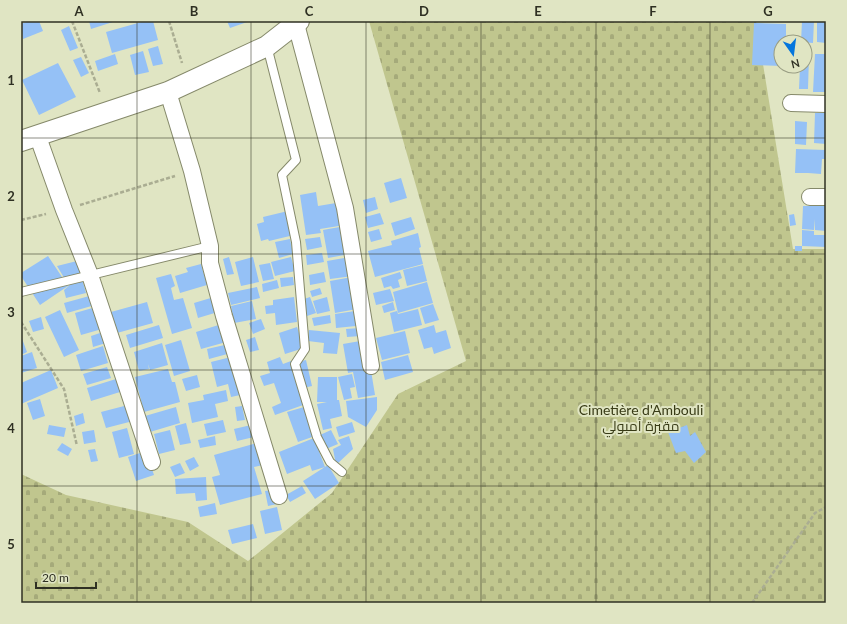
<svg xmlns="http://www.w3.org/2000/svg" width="847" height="624" viewBox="0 0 847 624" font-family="Lato,Cairo,sans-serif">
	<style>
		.cemetery { fill: url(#cemetery-stones) }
		.building { fill: #95c1f6 }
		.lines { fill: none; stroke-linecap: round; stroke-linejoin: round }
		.service-casing { stroke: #85896a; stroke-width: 10 }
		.minor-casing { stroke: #85896a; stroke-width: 18 }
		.tertiary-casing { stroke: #85896a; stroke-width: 22 }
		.path { stroke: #aaad92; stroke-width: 2.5; stroke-dasharray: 4 2; stroke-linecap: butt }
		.service { stroke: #fff; stroke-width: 8 }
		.minor { stroke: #fff; stroke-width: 16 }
		.tertiary { stroke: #fff; stroke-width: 20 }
		.grid { fill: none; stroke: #2f3023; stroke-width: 1; stroke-opacity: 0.55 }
		.labels { text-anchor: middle; stroke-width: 4; stroke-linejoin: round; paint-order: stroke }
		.park-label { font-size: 14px; fill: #383b16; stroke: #e0e5c3 }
		.neatline { fill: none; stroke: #2f3023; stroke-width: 1.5 }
		.grid-label { font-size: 13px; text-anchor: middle; font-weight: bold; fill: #2f3023 }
	</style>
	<defs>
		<pattern id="cemetery-stones" width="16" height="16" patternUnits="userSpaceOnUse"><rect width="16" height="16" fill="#c0c68e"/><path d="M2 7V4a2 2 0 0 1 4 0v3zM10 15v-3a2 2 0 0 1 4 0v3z" fill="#a5aa7a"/></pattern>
	</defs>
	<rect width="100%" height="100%" fill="#e0e5c3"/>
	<!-- cemetery -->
	<path class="cemetery" d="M 369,21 L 756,21 L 793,249 L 826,249 L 826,603 L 21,603 L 21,474 L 66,495 L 188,522 L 248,561 L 332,493 L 398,394 L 466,361 Z"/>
	<!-- building -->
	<path class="building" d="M 29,21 L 39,21 L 43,31 L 23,39 L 21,24 Z
		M 89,21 L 116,21 L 91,29 Z
		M 145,21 L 153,21 L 158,40 L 112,53 L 106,32 Z
		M 227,21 L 250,21 L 230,28 Z
		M 802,21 L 814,21 L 813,43 L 801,42 Z
		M 817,21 L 826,21 L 826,43 L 817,42 Z
		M 754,23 L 786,24 L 786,42 L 781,42 L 781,66 L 752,65 Z
		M 69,26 L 78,48 L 70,51 L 61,30 Z
		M 158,46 L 163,64 L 153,66 L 148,49 Z
		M 143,51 L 149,72 L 135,75 L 130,55 Z
		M 115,54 L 118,64 L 98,71 L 95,61 Z
		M 815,54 L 826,54 L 826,92 L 813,92 Z
		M 805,56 L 809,56 L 808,89 L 799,89 L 800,66 L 805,66 Z
		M 81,57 L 89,73 L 81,77 L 73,60 Z
		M 58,63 L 76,97 L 39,115 L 22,80 Z
		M 815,113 L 826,113 L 826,144 L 814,143 Z
		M 795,121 L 807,122 L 806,145 L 795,144 Z
		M 796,149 L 826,150 L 826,159 L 822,159 L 821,174 L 808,173 L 808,166 L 808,173 L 795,173 Z
		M 401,178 L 407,198 L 390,203 L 384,183 Z
		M 316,192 L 318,206 L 342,202 L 345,225 L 320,229 L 321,233 L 306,235 L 300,195 Z
		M 375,197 L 378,209 L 366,213 L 363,200 Z
		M 803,206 L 826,206 L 826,231 L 815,230 L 815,219 L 814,230 L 802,229 Z
		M 288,211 L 294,235 L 269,241 L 268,239 L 261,241 L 257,224 L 264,222 L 263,217 Z
		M 380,213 L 384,224 L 368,228 L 365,217 Z
		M 794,214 L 796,225 L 790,226 L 789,215 Z
		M 411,217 L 415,229 L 395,236 L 391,223 Z
		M 345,226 L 350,254 L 328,258 L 323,230 Z
		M 379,229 L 382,239 L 371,242 L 368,232 Z
		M 802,230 L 814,231 L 814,235 L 826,235 L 826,247 L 802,246 Z
		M 418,233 L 421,247 L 419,248 L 423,264 L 375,277 L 368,251 L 392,245 L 391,241 Z
		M 320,237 L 322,247 L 307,250 L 305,239 Z
		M 290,239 L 293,254 L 279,258 L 275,242 Z
		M 795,246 L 802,246 L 802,251 L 795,251 Z
		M 322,253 L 324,262 L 307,265 L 306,255 Z
		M 48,256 L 68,286 L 40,305 L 21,276 L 21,273 Z
		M 229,257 L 234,274 L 227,275 L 223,259 Z
		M 253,257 L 259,282 L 241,286 L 235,262 Z
		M 291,257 L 295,271 L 275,276 L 271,262 Z
		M 350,257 L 353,276 L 330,279 L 327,261 Z
		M 77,261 L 86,293 L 66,298 L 64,290 L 71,284 L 69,286 L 57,266 Z
		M 270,263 L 274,279 L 263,281 L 259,265 Z
		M 201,264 L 207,285 L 180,293 L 175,276 L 188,272 L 186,268 Z
		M 423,265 L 427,281 L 407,286 L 403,270 Z
		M 324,272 L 326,282 L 310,285 L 309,275 Z
		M 400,272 L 402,278 L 398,280 L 400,287 L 393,289 L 391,286 L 384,288 L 381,278 Z
		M 171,274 L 175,286 L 171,288 L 174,300 L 183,298 L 192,328 L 172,334 L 156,278 Z
		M 293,277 L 294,285 L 281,287 L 280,278 Z
		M 352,277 L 357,309 L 335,313 L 330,281 Z
		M 277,280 L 279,288 L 263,292 L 262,284 Z
		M 427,282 L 433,303 L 398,313 L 393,292 Z
		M 257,287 L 260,298 L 231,305 L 228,293 Z
		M 320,288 L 322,294 L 312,297 L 310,291 Z
		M 390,289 L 394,301 L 376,305 L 373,293 Z
		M 93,295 L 95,305 L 67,313 L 64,303 Z
		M 214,297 L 218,312 L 198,318 L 194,303 Z
		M 294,297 L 297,322 L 276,325 L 275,313 L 266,314 L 265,306 L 273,305 L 273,300 Z
		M 310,297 L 316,313 L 307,316 L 301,300 Z
		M 327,297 L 330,311 L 317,314 L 313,301 Z
		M 252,301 L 256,319 L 234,323 L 231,306 Z
		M 147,302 L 153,323 L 117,333 L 111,312 Z
		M 393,302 L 395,310 L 384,313 L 382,306 Z
		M 433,304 L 439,320 L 425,324 L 420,308 Z
		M 96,307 L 102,329 L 81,335 L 75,313 Z
		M 418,309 L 422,325 L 394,332 L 390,313 L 397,311 L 398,314 Z
		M 60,310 L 79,350 L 64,357 L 45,317 Z
		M 355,311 L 356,326 L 336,328 L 335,314 Z
		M 330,315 L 331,323 L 314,326 L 312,318 Z
		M 41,317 L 44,329 L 33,332 L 29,321 Z
		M 261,319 L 265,329 L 253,334 L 249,323 Z
		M 225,323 L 230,341 L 201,349 L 196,332 Z
		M 159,325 L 163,338 L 130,348 L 126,335 Z
		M 434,325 L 436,333 L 446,330 L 451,348 L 434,354 L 432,347 L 424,349 L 418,330 Z
		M 297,327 L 304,348 L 285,354 L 279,333 Z
		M 360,328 L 361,336 L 347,337 L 346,329 Z
		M 309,330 L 340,333 L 337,354 L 323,353 L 324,343 L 308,341 Z
		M 405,331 L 410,353 L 382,360 L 376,338 Z
		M 103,332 L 106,343 L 93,347 L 91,336 Z
		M 21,336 L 27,352 L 21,355 Z
		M 255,337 L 259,350 L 250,352 L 246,340 Z
		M 181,340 L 190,371 L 174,376 L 165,345 Z
		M 366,340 L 375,395 L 358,398 L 353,372 L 348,373 L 343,344 Z
		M 162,343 L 168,365 L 150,370 L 148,364 L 149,369 L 139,371 L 134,352 Z
		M 229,344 L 231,353 L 209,359 L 207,349 Z
		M 103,346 L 108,363 L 81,371 L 76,355 Z
		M 32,352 L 37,368 L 21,373 L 21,356 Z
		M 408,355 L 413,372 L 385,380 L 381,362 Z
		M 235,356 L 245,394 L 231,397 L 228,384 L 217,387 L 211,362 Z
		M 280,357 L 283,364 L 291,361 L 306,404 L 275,415 L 272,407 L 281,403 L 274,383 L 264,386 L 260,376 L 270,373 L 267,362 Z
		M 306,360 L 312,386 L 303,388 L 297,362 Z
		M 107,367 L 111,378 L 87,385 L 83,374 Z
		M 168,369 L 172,382 L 175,382 L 180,402 L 144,412 L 135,377 Z
		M 51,370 L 58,388 L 21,404 L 21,383 Z
		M 352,374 L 355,387 L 350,388 L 352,398 L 344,400 L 338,377 Z
		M 197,375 L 200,387 L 186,391 L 182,379 Z
		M 318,377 L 337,377 L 337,400 L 339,400 L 342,416 L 330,419 L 332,428 L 323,430 L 317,404 L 327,402 L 317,402 Z
		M 116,379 L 120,392 L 91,401 L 87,388 Z
		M 226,390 L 228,401 L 215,404 L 218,417 L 192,423 L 188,403 L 204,400 L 203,395 Z
		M 377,397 L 377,410 L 366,427 L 348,417 L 346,401 Z
		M 40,399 L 45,416 L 33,420 L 27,403 Z
		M 128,405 L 133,421 L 106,428 L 101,412 Z
		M 242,406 L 245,420 L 237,421 L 235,407 Z
		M 176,407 L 180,423 L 150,432 L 145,416 Z
		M 304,407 L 315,436 L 298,442 L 287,412 Z
		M 83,413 L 85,423 L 76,426 L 74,416 Z
		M 223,420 L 226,432 L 207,436 L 204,424 Z
		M 352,422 L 355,432 L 339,437 L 336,427 Z
		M 186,423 L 191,443 L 180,445 L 175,426 Z
		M 49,425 L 66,428 L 64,437 L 47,434 Z
		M 251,425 L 254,437 L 237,441 L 234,429 Z
		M 687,425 L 690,436 L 695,432 L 706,452 L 694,463 L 685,451 L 676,453 L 668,432 Z
		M 127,428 L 134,454 L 119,458 L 112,432 Z
		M 94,430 L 96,442 L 84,444 L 82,432 Z
		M 170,430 L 175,450 L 159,454 L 154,434 Z
		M 331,430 L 338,444 L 326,449 L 320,435 Z
		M 215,436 L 216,445 L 200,448 L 198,440 Z
		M 349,436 L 353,449 L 336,465 L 333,449 L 341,445 L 338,440 Z
		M 314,438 L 325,467 L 312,471 L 310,465 L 287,474 L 279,452 Z
		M 62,443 L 72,449 L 68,456 L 57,450 Z
		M 257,443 L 263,465 L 254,467 L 262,494 L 220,505 L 212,477 L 220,475 L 214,455 Z
		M 95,449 L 98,461 L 91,462 L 88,450 Z
		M 146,451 L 154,475 L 136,481 L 128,457 Z
		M 194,457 L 199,466 L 190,471 L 185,461 Z
		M 180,463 L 185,473 L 175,477 L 170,467 Z
		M 328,465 L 339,483 L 315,499 L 303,481 Z
		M 206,477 L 207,500 L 196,501 L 195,493 L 176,494 L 175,479 Z
		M 302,486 L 306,493 L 290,502 L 286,495 Z
		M 274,490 L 277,504 L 268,506 L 265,491 Z
		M 215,503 L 217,514 L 200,517 L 198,507 Z
		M 277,507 L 282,530 L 265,534 L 260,511 Z
		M 253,524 L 257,538 L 232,544 L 228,530 Z"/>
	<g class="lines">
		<defs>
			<path id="service" d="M 267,46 L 296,160 L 282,175 L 296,242 L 305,349 L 295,364 L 317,437 L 330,462 L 342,472
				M 21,292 L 210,246"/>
			<path id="minor" d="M 296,24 L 345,208 L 371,366
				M 168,92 L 192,171 L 210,246 L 210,263 L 224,316 L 279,496
				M 791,103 L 826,104
				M 38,137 L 64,210 L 90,275 L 152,462
				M 810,197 L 826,197"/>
			<path id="tertiary" d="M 21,141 L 168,92 L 267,46 L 299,21"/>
		</defs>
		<!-- service casing -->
		<use href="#service" class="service-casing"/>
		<!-- minor casing -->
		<use href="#minor" class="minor-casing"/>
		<!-- tertiary casing -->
		<use href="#tertiary" class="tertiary-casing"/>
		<!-- path -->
		<path class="path" d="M 72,21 L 100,93
			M 169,21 L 182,63
			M 80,205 L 175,176
			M 21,220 L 46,214
			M 21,322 L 64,389 L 77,446
			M 752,603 L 815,513 L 826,507"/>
		<!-- service -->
		<use href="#service" class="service"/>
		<!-- minor -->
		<use href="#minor" class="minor"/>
		<!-- tertiary -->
		<use href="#tertiary" class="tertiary"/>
	</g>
	<!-- grid -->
	<path class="grid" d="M 137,21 L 137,603M 251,21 L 251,603M 366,21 L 366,603M 481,21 L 481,603M 596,21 L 596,603M 710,21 L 710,603M 21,138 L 826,138M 21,254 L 826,254M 21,370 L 826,370M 21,486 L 826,486"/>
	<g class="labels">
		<!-- park labels -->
		<g class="park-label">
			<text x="641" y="415">Cimetière d'Ambouli<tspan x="641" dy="16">مقبرة أمبولي</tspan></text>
		</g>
	</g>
	<!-- border -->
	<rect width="847" height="624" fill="none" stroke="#e0e5c3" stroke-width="44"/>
	<!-- north arrow -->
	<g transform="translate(793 54) rotate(166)"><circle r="19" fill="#e0e5c3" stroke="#999d83"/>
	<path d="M0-3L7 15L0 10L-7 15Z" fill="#0476dd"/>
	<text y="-6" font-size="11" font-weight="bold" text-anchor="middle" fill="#2f3023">N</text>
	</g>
	<!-- scale -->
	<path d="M36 582v6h60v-6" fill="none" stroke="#2f3023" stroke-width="2"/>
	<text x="42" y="582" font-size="12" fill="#2f3023" stroke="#e0e5c3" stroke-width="3" paint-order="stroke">20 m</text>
	<rect x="22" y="22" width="803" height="580" class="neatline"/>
	<g class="grid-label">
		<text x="79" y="16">A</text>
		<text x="194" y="16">B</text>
		<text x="309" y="16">C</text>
		<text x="424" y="16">D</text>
		<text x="538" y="16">E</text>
		<text x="653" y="16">F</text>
		<text x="768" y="16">G</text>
		<text x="11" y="85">1</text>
		<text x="11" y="201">2</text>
		<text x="11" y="317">3</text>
		<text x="11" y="433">4</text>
		<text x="11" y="549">5</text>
	</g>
</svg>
